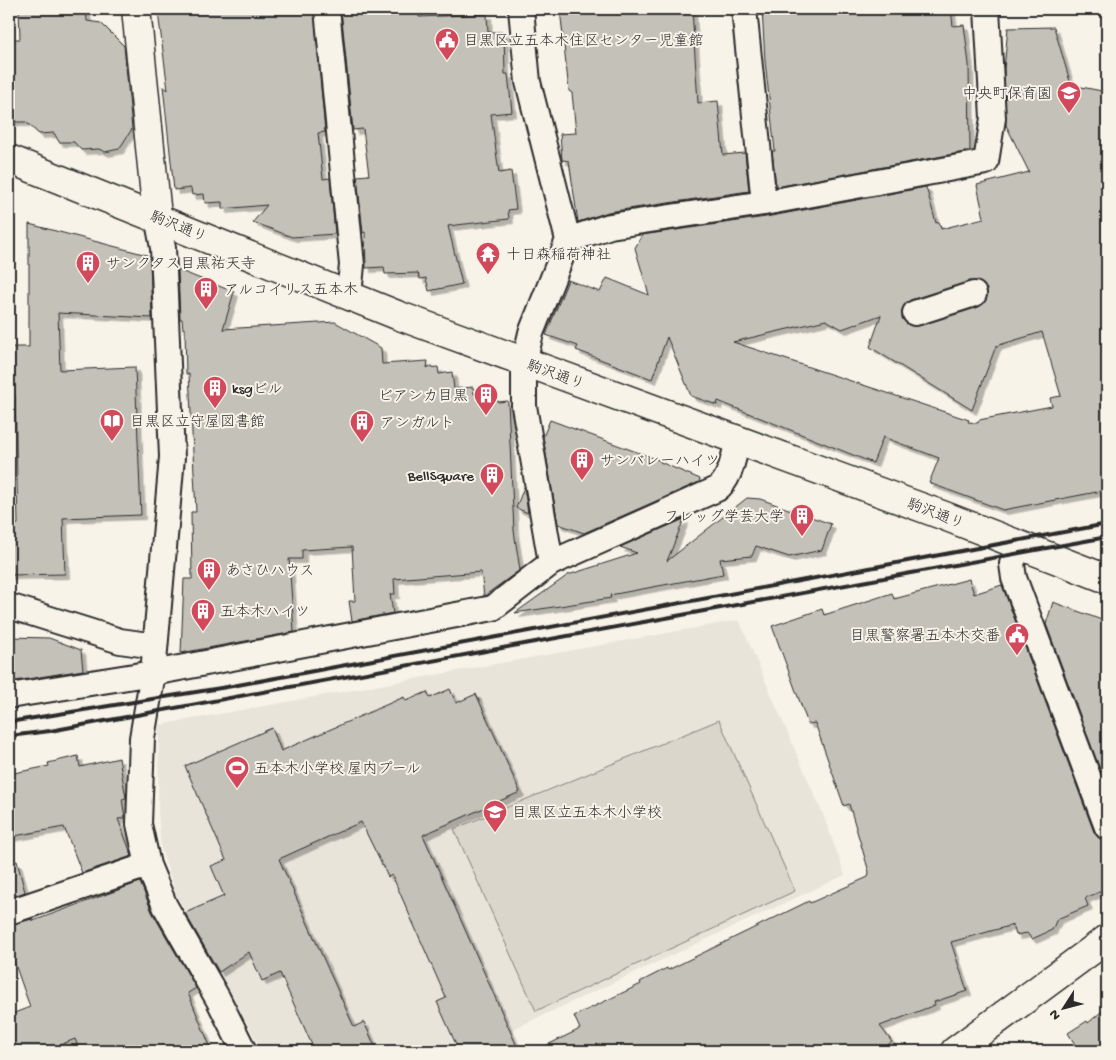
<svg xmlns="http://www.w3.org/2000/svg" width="1116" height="1060" viewBox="0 0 1116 1060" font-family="'Gochi Hand','Klee One',sans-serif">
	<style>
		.built { fill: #e8e4da }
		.green { fill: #dad6cc; stroke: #82807c }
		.building { fill: #c4c1b9; stroke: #2b2b2b; fill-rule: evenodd; filter: url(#shadow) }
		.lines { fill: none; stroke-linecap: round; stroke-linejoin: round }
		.minor-casing { stroke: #2b2b2b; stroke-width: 28 }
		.tertiary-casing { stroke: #2b2b2b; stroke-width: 31 }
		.secondary-casing { stroke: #2b2b2b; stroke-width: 31 }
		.minor { stroke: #f7f3e8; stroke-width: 24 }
		.tertiary { stroke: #f7f3e8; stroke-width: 28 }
		.secondary { stroke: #f7f3e8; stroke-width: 28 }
		.rail { stroke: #2b2b2b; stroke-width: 4 }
		.labels { text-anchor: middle; stroke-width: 4; stroke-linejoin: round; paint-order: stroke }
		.poi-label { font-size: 15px; fill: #2b2b2b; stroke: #f7f3e8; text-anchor: start }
		.street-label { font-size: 15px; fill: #2b2b2b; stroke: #f7f3e8 }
	</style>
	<defs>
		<filter id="shadow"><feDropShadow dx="4.5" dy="4.5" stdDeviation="0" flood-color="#0004"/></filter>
	</defs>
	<rect width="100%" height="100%" fill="#f7f3e8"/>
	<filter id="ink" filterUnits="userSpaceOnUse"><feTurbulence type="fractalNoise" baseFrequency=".02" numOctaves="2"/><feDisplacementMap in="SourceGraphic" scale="10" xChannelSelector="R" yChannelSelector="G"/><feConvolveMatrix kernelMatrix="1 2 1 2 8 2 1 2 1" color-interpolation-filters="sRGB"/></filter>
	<g filter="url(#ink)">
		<!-- built -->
		<path class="built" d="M 739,620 L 824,817 L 845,875 L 466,1051 L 262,1051 L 176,894 L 161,849 L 158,812 L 159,725 Z"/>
		<!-- green -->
		<path class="green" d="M 719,720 L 795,891 L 536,1011 L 454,829 Z"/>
		<!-- building -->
		<path class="building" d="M 19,9 L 86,9 L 87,21 L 101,23 L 124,46 L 132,129 L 119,149 L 105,152 L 99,149 L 81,150 L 74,142 L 59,142 L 54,133 L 39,134 L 26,122 L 9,122 L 9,39 L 20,39 Z
			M 183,9 L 314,9 L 325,132 L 318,133 L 323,179 L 330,178 L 335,234 L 292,237 L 253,222 L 267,205 L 222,209 L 222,202 L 205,203 L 204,194 L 192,195 L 191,188 L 174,190 L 163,86 L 168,90 L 158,12 Z
			M 341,9 L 418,9 L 419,17 L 487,14 L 488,32 L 504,32 L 505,74 L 508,74 L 512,112 L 491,114 L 499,173 L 511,171 L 516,209 L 508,210 L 509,219 L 448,226 L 462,284 L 429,291 L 426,278 L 420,279 L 418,273 L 385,274 L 384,267 L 366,268 L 365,232 L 363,233 L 357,176 L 369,175 L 363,129 L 353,130 Z
			M 560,9 L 692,9 L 698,103 L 718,101 L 723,155 L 745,153 L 749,191 L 608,212 L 578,222 L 569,161 L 562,160 L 560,134 L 576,133 L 572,93 L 569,91 Z
			M 762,9 L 951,9 L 953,26 L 964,25 L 969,64 L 970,151 L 776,187 L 772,151 L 775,151 L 765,61 Z
			M 1054,27 L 1071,85 L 1107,92 L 1107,490 L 1003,510 L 929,483 L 939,458 L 883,437 L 873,463 L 718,401 L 717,405 L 691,396 L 667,337 L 652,379 L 576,350 L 578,346 L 546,335 L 568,280 L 600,292 L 607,278 L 649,295 L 635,248 L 642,235 L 766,217 L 926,187 L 936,223 L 939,222 L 941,229 L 984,218 L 977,185 L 1029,172 L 1006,125 L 1004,69 L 1008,28 ZM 970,281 L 977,281 L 987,289 L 987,297 L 979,307 L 919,326 L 906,323 L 902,318 L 902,310 L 910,300 ZM 881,315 L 870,347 L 972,410 L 996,346 L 1042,332 L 1061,396 L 1050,398 L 1052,406 L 979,420 L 978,423 L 968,422 L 969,420 L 733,342 L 826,320 L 842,329 Z
			M 29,224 L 147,255 L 150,259 L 152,318 L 58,313 L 60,370 L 135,367 L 141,515 L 63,518 L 65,574 L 9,575 L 9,525 L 18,524 L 15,395 L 9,395 L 9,347 L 29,347 Z
			M 178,270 L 234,292 L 223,329 L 335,322 L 381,348 L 382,364 L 428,361 L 427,368 L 438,367 L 439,374 L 452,372 L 454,389 L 473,387 L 474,394 L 483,394 L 484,399 L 495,397 L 498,402 L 508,401 L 514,531 L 520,570 L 484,596 L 481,572 L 394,579 L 395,594 L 390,594 L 393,613 L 352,621 L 349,601 L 355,601 L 352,547 L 302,550 L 302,559 L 289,559 L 294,632 L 181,653 L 184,579 L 192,579 L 191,512 L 196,512 L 189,374 L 186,374 L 185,329 L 183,329 L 182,319 L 180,319 Z
			M 550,420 L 661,461 L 660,462 L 700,479 L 699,482 L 584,533 L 558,524 L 543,437 Z
			M 524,487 L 528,513 L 516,508 Z
			M 747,498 L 760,499 L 831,524 L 822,550 L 789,557 L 756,546 L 752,556 L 720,559 L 723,574 L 610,595 L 611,598 L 515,613 L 568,575 L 637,553 L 620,547 L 684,519 L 667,561 Z
			M 969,579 L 974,594 L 1002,585 L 1094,832 L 1099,838 L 1107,840 L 1107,889 L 1085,898 L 1088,906 L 1057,919 L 1052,930 L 1032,939 L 1027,933 L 1016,935 L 1013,925 L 951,942 L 967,991 L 934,1002 L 935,1005 L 880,1026 L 892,1042 L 879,1051 L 535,1051 L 580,1029 L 574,1016 L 641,984 L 640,982 L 667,968 L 668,970 L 809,901 L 810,903 L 868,877 L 869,872 L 849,804 L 844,806 L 815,723 L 808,724 L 772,626 L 822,609 L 824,615 L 892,593 L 894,599 Z
			M 1053,602 L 1107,622 L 1107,788 L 1046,624 Z
			M 9,637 L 49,638 L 81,650 L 83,670 L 9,682 Z
			M 450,689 L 456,703 L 476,694 L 520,792 L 423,835 L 519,1051 L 459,1051 L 437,1002 L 446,998 L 392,875 L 388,877 L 361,822 L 279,859 L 354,1027 L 364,1022 L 377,1051 L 297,1051 L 312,1045 L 280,973 L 262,981 L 249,952 L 219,972 L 185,913 L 224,896 L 211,866 L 226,860 L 185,766 L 272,728 L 281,751 L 404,697 L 406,701 L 427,692 L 430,698 Z
			M 78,756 L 80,767 L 119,758 L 126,798 L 122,799 L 125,818 L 118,819 L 132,856 L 82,873 L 64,827 L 9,837 L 9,774 L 49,766 L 48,763 Z
			M 17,861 L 25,892 L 9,898 L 9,862 Z
			M 140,882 L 152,912 L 196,988 L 188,993 L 212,1051 L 80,1051 L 75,1039 L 45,1051 L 9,1051 L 9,1015 L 30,1007 L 9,947 L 9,925 L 32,919 L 33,921 Z
			M 1107,1007 L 1107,1051 L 1079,1051 L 1068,1033 L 1087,1021 L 1088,1023 Z"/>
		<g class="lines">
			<defs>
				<path id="minor" d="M 327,9 L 352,265 L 349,295
					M 744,9 L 764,203
					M 157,216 L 163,248 L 172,457 L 153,673 L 142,738 L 139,824 L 148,865 L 165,906 L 218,999 L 244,1051
					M 568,240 L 610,226 L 764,203 L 986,162 L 993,118 L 987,9
					M 915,313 L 974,294
					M 1018,546 L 1012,564 L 1014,578 L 1107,827
					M 551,563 L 717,489 C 731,479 733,457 738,441
					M 9,606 L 120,641 L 155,646
					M 9,696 L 153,673 L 493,608 L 551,563 L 524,406 L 524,363 L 531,333 L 568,240 L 528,82 L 521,9
					M 9,912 L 148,865"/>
				<path id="tertiary" d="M 136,9 L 157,216"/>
				<path id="secondary" d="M 9,159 L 397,315 L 942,515 L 1107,579
					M 955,1051 L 1107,939"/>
			</defs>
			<!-- minor casing -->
			<use href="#minor" class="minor-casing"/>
			<!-- tertiary casing -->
			<use href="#tertiary" class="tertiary-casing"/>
			<!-- secondary casing -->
			<use href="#secondary" class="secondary-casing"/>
			<!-- minor -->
			<use href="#minor" class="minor"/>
			<!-- tertiary -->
			<use href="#tertiary" class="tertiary"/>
			<!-- secondary -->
			<use href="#secondary" class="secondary"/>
			<!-- rail -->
			<path class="rail" d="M 9,722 L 227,687 L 1107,524
				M 9,736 L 50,731 L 1107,537"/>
		</g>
	</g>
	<!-- icons -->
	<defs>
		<symbol id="civic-pin" viewBox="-11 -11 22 30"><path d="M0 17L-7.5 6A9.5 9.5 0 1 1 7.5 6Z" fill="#d1495b" stroke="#f7f3e8"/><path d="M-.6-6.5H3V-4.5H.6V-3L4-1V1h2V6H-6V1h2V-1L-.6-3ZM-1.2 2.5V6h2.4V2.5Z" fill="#fff"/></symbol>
		<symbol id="school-pin" viewBox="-11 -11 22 30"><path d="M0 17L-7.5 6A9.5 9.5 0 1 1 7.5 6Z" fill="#d1495b" stroke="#f7f3e8"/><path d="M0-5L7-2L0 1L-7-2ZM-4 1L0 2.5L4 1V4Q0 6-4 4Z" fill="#fff"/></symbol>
		<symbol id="temple-pin" viewBox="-11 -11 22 30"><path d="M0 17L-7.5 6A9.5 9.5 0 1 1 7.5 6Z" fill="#d1495b" stroke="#f7f3e8"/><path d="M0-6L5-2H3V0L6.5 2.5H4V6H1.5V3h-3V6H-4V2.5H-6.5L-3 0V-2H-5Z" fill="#fff"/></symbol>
		<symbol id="building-pin" viewBox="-11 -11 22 30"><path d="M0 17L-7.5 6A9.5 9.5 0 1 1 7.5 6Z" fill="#d1495b" stroke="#f7f3e8"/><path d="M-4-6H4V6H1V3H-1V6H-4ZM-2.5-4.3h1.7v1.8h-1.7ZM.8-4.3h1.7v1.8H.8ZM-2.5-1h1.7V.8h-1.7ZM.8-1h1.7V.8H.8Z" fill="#fff"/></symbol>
		<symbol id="library-pin" viewBox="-11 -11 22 30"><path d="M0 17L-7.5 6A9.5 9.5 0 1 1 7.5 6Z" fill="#d1495b" stroke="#f7f3e8"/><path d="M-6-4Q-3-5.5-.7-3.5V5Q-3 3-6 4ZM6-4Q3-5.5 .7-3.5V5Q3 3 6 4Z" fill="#fff"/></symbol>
		<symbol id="stadium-pin" viewBox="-11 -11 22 30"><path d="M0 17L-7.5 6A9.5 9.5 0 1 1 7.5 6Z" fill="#d1495b" stroke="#f7f3e8"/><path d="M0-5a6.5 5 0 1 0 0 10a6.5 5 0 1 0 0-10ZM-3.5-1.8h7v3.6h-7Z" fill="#fff"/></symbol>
	</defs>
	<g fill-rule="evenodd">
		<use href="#civic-pin" x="433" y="26" width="28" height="38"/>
		<use href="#school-pin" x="1055" y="79" width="28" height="38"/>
		<use href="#temple-pin" x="474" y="240" width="28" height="38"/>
		<use href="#building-pin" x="74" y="249" width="28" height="38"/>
		<use href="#building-pin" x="192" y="275" width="28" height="38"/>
		<use href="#building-pin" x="201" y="374" width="28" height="38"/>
		<use href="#building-pin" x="472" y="381" width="28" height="38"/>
		<use href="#library-pin" x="98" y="407" width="28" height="38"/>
		<use href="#building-pin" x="348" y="408" width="28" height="38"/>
		<use href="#building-pin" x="568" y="446" width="28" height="38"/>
		<use href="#building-pin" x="478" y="461" width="28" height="38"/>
		<use href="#building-pin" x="788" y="502" width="28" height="38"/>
		<use href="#building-pin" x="195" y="556" width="28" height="38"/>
		<use href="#building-pin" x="189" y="597" width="28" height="38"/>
		<use href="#civic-pin" x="1003" y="621" width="28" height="38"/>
		<use href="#stadium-pin" x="223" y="754" width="28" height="38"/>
		<use href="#school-pin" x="481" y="798" width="28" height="38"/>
	</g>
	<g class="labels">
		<!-- poi labels -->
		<g class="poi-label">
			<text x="464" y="45">目黒区立五本木住区センター児童館</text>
			<text x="1052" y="98" text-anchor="end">中央町保育園</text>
			<text x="506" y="259">十日森稲荷神社</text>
			<text x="106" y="268">サンクタス目黒祐天寺</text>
			<text x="224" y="294">アルコイリス五本木</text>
			<text x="232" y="393">ksgビル</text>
			<text x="468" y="400" text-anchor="end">ビアンカ目黒</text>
			<text x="130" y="426">目黒区立守屋図書館</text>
			<text x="380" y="427">アンガルト</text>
			<text x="600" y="465">サンバレーハイツ</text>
			<text x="474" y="480" text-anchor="end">BellSquare</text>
			<text x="784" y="521" text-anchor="end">フレッグ学芸大学</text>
			<text x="226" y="575">あさひハウス</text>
			<text x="220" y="616">五本木ハイツ</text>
			<text x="1000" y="640" text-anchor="end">目黒警察署五本木交番</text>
			<text x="254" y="773">五本木小学校 屋内プール</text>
			<text x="512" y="817">目黒区立五本木小学校</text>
		</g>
		<!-- street labels -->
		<g class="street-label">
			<text transform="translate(179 226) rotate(22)" y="5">駒沢通り</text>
			<text transform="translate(556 374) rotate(20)" y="5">駒沢通り</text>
			<text transform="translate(936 513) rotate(21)" y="5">駒沢通り</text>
		</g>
	</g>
	<!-- margin -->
	<rect width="1116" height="1060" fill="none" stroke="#f7f3e8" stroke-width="30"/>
	<rect x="15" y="15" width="1086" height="1030" fill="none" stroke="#2b2b2b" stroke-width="2" filter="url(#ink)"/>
	<!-- north arrow -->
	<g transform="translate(1064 1008) rotate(234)" stroke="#f7f3e8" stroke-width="4" paint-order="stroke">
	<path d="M0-4L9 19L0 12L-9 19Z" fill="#2b2b2b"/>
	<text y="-8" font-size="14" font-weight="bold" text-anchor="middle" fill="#2b2b2b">N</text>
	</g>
</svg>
